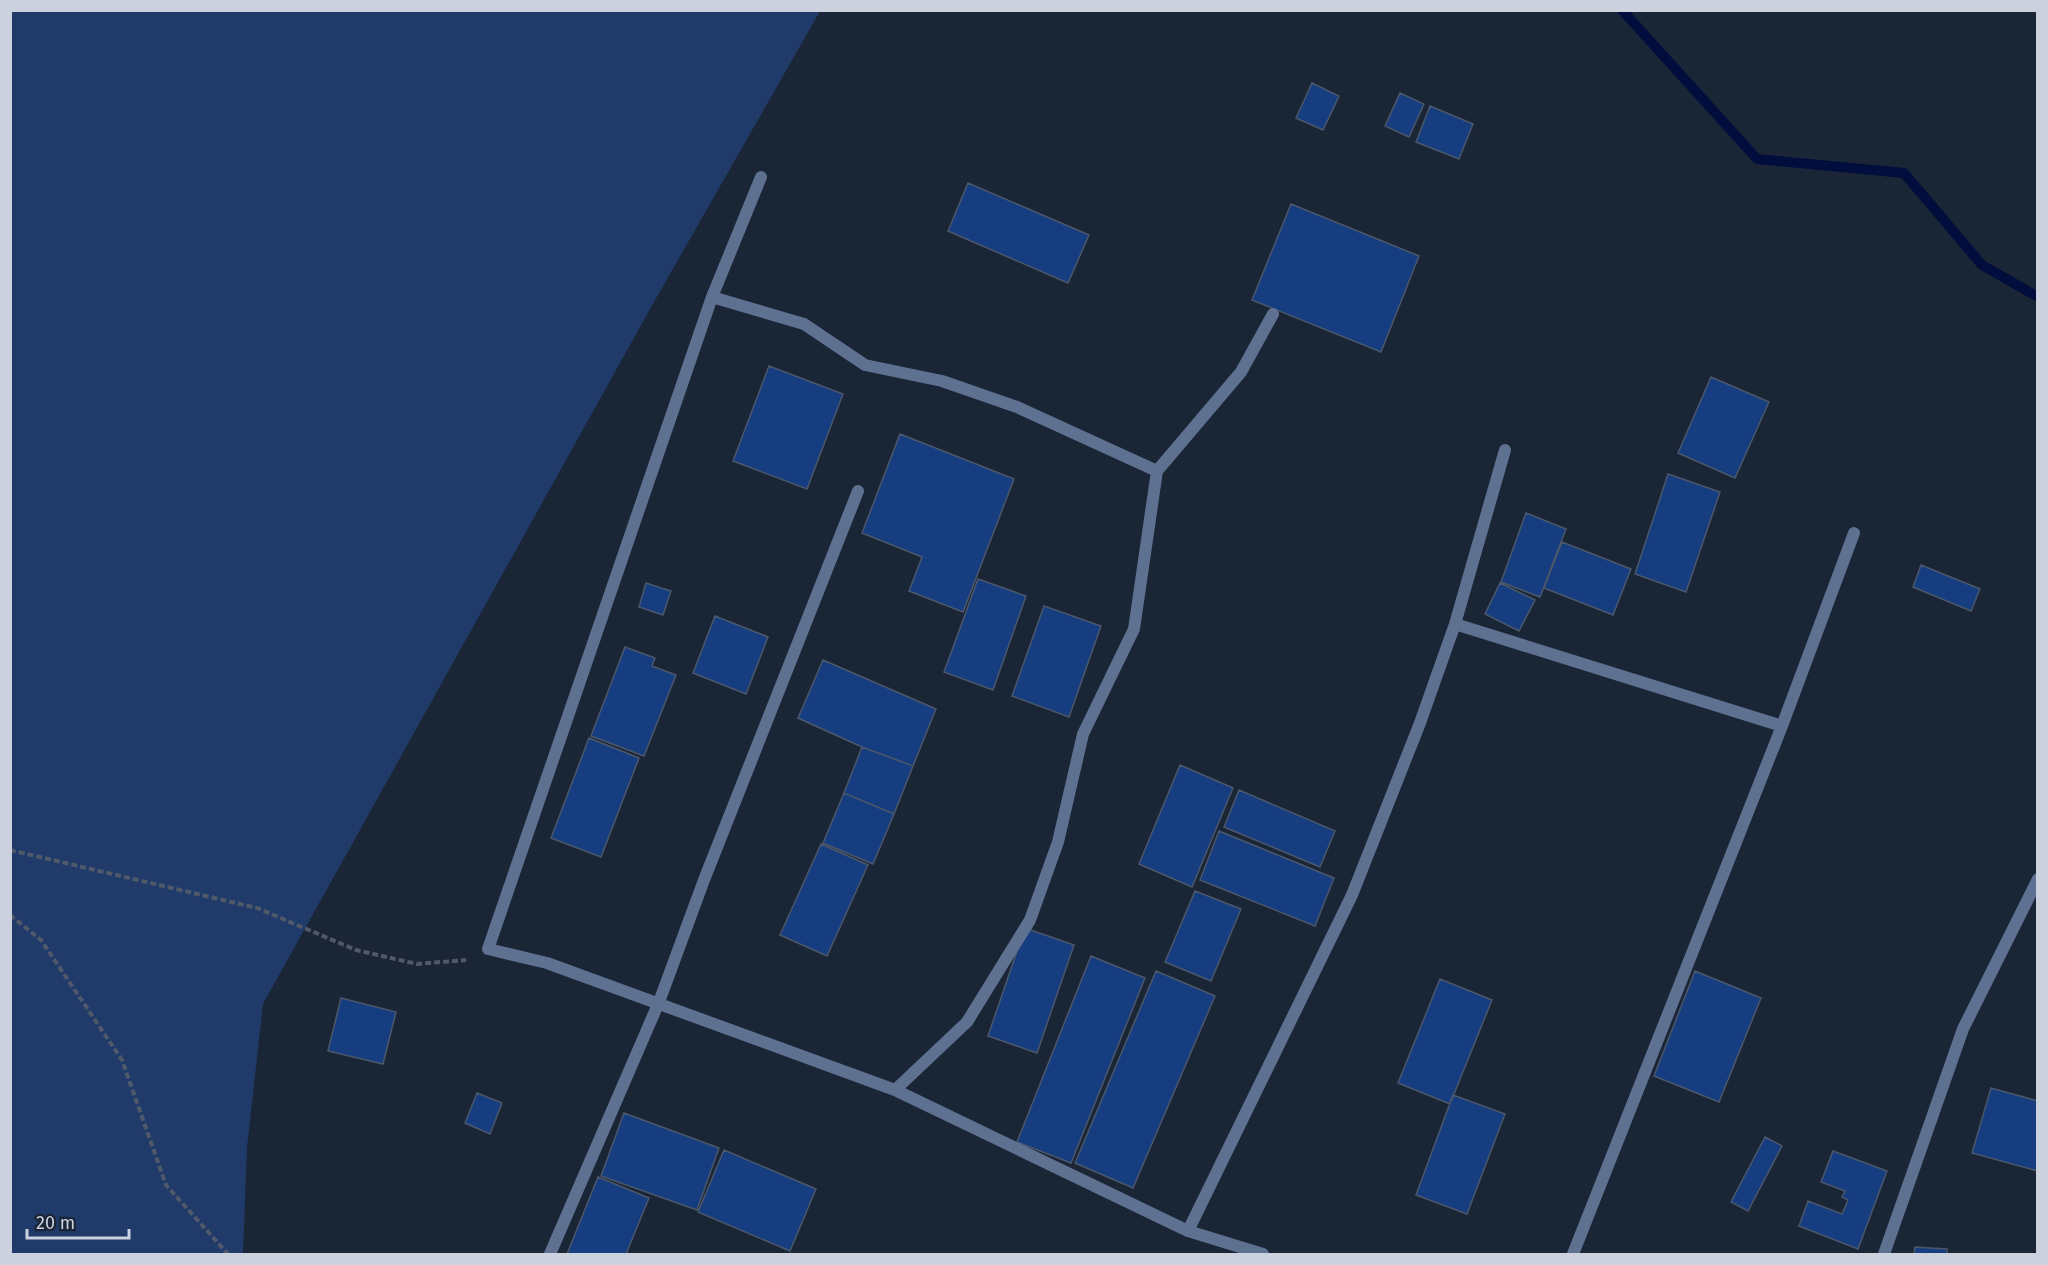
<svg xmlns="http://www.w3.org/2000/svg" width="2048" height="1265" viewBox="0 0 2048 1265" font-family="'Fira Sans',sans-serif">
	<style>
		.grass { fill: #203b6a }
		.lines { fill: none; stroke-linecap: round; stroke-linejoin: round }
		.stream { stroke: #000d3d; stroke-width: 10 }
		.building { fill: #163d7f; stroke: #4b576b; stroke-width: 1.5 }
		.path { stroke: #4f5969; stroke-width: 4; stroke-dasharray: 6 3; stroke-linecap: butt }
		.street { stroke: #5e7191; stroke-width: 12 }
	</style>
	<rect width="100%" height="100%" fill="#1a2536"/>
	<!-- grass -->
	<path class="grass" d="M 10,11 L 820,11 L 654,302 L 263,1004 L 247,1147 L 243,1254 L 11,1254 Z"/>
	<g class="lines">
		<!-- stream -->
		<path class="stream" d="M 1622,10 L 1757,159 L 1904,173 L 1982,265 L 2038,297"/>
	</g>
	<!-- building -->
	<path class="building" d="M 1312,83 L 1339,96 L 1323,130 L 1296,118 Z
		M 1400,93 L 1424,104 L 1409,137 L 1385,126 Z
		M 1430,106 L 1473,124 L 1459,159 L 1416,142 Z
		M 968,183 L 1089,235 L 1068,283 L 948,231 Z
		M 1291,204 L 1419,256 L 1381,352 L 1252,300 Z
		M 769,366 L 843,394 L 807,489 L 733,461 Z
		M 1711,377 L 1769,402 L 1735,478 L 1678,453 Z
		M 900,434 L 1014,479 L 963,612 L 909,591 L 922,557 L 862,533 Z
		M 1668,474 L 1720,492 L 1686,592 L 1635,574 Z
		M 1526,513 L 1566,529 L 1540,597 L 1501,582 Z
		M 1562,542 L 1631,569 L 1613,615 L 1544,588 Z
		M 1921,565 L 1980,589 L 1971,611 L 1913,587 Z
		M 978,579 L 1026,596 L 993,690 L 944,672 Z
		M 646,583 L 671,591 L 663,615 L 639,607 Z
		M 1500,583 L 1535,600 L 1519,631 L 1485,614 Z
		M 1044,606 L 1101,626 L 1069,717 L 1012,696 Z
		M 715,616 L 768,637 L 746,694 L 693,673 Z
		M 625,647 L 655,658 L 652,666 L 676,675 L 644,756 L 591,736 Z
		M 823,660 L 936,709 L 913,766 L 862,747 L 798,718 Z
		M 589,738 L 639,758 L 601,857 L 551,838 Z
		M 862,747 L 913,766 L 894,814 L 844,793 Z
		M 1180,765 L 1233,788 L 1192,887 L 1139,864 Z
		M 1239,790 L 1335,831 L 1320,867 L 1224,827 Z
		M 844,793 L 894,814 L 873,864 L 823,843 Z
		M 1219,831 L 1334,878 L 1315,926 L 1200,880 Z
		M 821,844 L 868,865 L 827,956 L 780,935 Z
		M 1195,891 L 1241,909 L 1211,981 L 1165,962 Z
		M 1025,928 L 1074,945 L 1037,1053 L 988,1036 Z
		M 1091,956 L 1145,978 L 1071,1163 L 1017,1142 Z
		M 1156,971 L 1215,996 L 1133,1188 L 1075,1163 Z
		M 1695,971 L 1761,998 L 1719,1102 L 1654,1076 Z
		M 1440,979 L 1492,1000 L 1450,1104 L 1398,1083 Z
		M 341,998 L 396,1012 L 383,1064 L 328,1051 Z
		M 1991,1088 L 2038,1101 L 2038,1171 L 1972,1153 Z
		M 477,1093 L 502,1103 L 490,1134 L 465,1123 Z
		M 1453,1095 L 1505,1114 L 1467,1214 L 1416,1195 Z
		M 624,1113 L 719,1148 L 697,1210 L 601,1176 Z
		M 1765,1137 L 1782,1146 L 1748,1211 L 1731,1202 Z
		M 724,1150 L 816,1189 L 790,1251 L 698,1212 Z
		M 1833,1151 L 1887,1171 L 1858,1249 L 1799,1226 L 1808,1201 L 1842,1214 L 1848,1200 L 1842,1197 L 1845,1191 L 1821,1182 Z
		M 598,1177 L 649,1198 L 626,1254 L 567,1254 Z
		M 1915,1247 L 1947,1249 L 1947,1254 L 1914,1254 Z"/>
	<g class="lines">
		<!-- path -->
		<path class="path" d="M 10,850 L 257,908 L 356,950 L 417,964 L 466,960
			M 10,915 L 41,940 L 122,1060 L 166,1185 L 228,1254"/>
		<!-- street -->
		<path class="street" d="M 761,177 L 712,297 L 488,949 L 547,963 L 895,1090 L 1188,1231 L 1263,1254
			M 712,297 L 804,324 L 865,365 L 942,381 L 1017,407 L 1157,471
			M 1455,624 L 1782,726
			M 895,1090 L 967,1022 L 1030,920 L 1058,842 L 1083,734 L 1134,629 L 1157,471 L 1241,372 L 1273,314
			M 1188,1231 L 1352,895 L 1420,723 L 1455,624 L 1505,450
			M 550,1254 L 659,1002 L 704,880 L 858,491
			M 1573,1254 L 1782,726 L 1854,533
			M 1884,1254 L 1963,1029 L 2038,879"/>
	</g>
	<!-- border -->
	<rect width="2048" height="1265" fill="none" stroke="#cbd2de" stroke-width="24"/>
	<!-- scale -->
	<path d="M27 1229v9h102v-9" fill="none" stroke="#cbd2de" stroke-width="3"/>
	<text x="36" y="1229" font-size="18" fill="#cbd2de" stroke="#1a2536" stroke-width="4.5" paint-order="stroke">20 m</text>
</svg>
